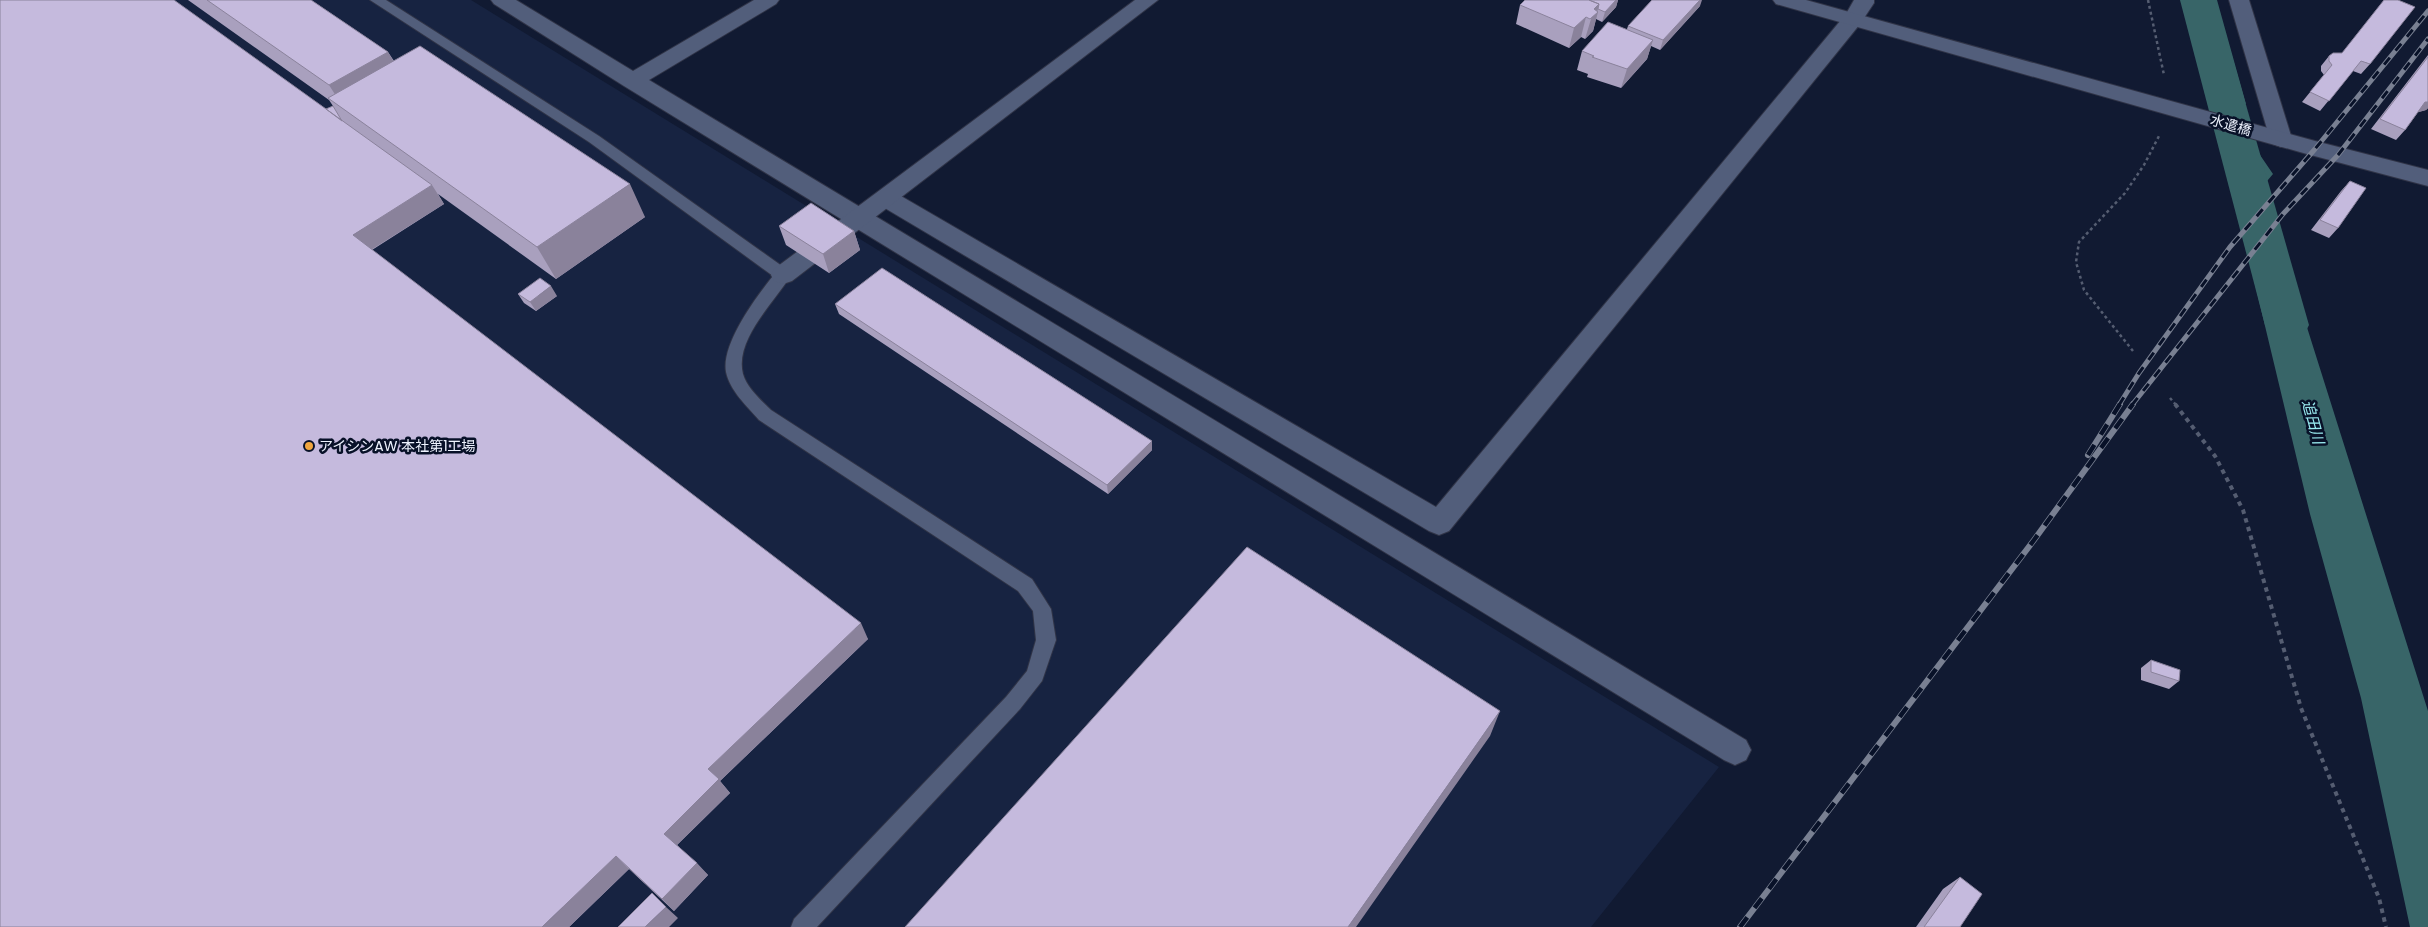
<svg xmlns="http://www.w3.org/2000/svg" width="2428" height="927" viewBox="0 0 2428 927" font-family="Poppins,'Noto Sans JP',sans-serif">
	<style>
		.built { fill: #172341 }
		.water { fill: #386568 }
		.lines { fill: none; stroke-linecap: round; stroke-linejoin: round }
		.canal { fill: #386568; fill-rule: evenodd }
		.service-casing { stroke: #303447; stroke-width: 2 }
		.minor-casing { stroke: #303447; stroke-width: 2 }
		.tertiary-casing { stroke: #303447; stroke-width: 2 }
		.path-far1 { stroke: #555d71; stroke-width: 2.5; stroke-dasharray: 3 3; stroke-linecap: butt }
		.path { stroke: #555d71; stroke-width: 4; stroke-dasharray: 4.5 4.5; stroke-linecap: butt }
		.service { fill: #525e7b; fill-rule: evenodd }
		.minor { fill: #525e7b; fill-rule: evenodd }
		.tertiary { fill: #525e7b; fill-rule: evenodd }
		.rail-far1-casing { stroke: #798092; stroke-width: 5 }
		.rail-casing { stroke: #798092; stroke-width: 6 }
		.rail-far1 { stroke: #081128; stroke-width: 3; stroke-dasharray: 9; stroke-linecap: butt }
		.rail { stroke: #081128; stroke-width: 4.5; stroke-dasharray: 12; stroke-linecap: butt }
		.wall { fill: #a9a0be }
		.shaded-wall { fill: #8a829b }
		.building { fill: #c5badd; stroke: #8a829b }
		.poi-dot { fill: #f0a63f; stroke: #081128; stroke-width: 2 }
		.labels { text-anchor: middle; stroke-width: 5; stroke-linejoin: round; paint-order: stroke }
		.street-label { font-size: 14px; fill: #eef3fe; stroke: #081128 }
		.poi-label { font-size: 14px; fill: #eef3fe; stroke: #081128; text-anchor: start }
		.water-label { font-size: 15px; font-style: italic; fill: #9aecf1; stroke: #081128 }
	</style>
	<rect width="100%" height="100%" fill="#111a32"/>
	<!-- built -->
	<path class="built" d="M 0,0 L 471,0 L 1719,767 L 1591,927 L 0,927 Z"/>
	<!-- water -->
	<path class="water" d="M 2184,0 L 2217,0 L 2246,104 L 2205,93 Z
		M 2226,150 L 2260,155 L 2273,174 L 2246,206 Z
		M 2281,245 L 2428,711 L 2428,927 L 2410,927 L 2361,698 L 2310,514 L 2254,280 Z"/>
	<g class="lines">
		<!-- canal -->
		<path class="canal" d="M 2180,0 L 2216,0 L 2309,325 L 2303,337 L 2287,341 L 2271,337 L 2265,325 Z"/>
		<defs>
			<path id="service" d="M 370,0 L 386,0 L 599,136 L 789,271 L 791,275 C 776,301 734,339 743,374 C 747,388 761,400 771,410 L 1032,579 L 1051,609 L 1056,640 L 1042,681 L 1020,709 L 817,927 L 791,927 L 794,919 L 1006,697 L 1027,671 L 1036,640 L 1033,611 L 1018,591 L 759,420 C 747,406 730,391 726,372 C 721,344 756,297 773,276 L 589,142 Z"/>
			<path id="minor" d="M 491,0 L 516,0 L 633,71 L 754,0 L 779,0 L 776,4 L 649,80 L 1746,740 L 1751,750 L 1746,760 L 1735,765 L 1724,760 L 624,86 L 494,4 Z
				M 1854,0 L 1874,0 L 1874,3 L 1860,24 L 1449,531 L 1439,535 L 1429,531 L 878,204 L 874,198 L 878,192 L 886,190 L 894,192 L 1436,507 L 1846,14 Z
				M 2229,0 L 2249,0 L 2292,139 L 2289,144 L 2281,147 L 2273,144 L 2270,139 Z"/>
			<path id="tertiary" d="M 1135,0 L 1158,0 L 792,281 L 783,284 L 774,281 L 771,275 L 774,269 Z
				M 1773,0 L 1806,0 L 2315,141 L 2428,170 L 2428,186 L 2307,154 L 1776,4 Z"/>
		</defs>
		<!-- service casing -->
		<use href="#service" class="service-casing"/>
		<!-- minor casing -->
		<use href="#minor" class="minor-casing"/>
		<!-- tertiary casing -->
		<use href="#tertiary" class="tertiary-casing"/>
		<!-- path-far1 -->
		<path class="path-far1" d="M 2148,0 L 2164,75
			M 2133,351 L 2084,290 L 2076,262 L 2079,242 L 2125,193 L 2144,165 L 2159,136
			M 2170,398 L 2176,405"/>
		<!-- path -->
		<path class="path" d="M 2175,404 L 2215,456 L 2243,510 L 2301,708 L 2379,898 L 2386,927"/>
		<!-- service -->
		<use href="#service" class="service"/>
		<!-- minor -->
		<use href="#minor" class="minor"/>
		<!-- tertiary -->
		<use href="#tertiary" class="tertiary"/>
		<defs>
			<path id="rail-far1" d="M 2119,405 L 2139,373 L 2230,247 L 2315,149 L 2428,11
				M 2132,405 L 2283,214 L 2338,155 L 2428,39"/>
			<path id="rail" d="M 2088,455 L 2120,404
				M 1740,927 L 2034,540 L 2133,404"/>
		</defs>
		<!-- rail-far1 casing -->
		<use href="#rail-far1" class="rail-far1-casing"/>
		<!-- rail casing -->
		<use href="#rail" class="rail-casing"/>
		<!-- rail-far1 -->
		<use href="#rail-far1" class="rail-far1"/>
		<!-- rail -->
		<use href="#rail" class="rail"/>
	</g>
	<!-- wall -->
	<path class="wall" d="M 188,0 L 311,0 L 388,52 L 394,61 L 645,217 L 556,279 L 438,194 L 444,204 L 372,250 L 868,639 L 720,781 L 730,793 L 677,845 L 708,875 L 674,911 L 629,869 L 569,927 L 327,109 L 333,106 L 329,100 Z
		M 1525,0 L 1618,0 L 1616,7 L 1602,22 L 1596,19 L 1593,31 L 1585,39 L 1581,37 L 1569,48 L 1516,24 L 1520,5 Z
		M 1700,6 L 1660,50 L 1651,46 L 1647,59 L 1621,88 L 1587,77 L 1588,74 L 1577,70 L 1582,51 L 1627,29 L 1628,26 Z
		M 2342,53 L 2370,64 L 2361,74 L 2353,71 L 2320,111 L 2302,102 L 2324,75 L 2321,71 L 2321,66 L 2329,56 Z
		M 2428,55 L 2428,108 L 2426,110 L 2418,112 L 2405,130 L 2396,140 L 2371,129 Z
		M 2350,181 L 2338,228 L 2329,238 L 2311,230 L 2341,191 Z
		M 779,226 L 854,231 L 860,250 L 829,273 L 786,245 Z
		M 518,294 L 557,296 L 536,311 L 524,303 Z
		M 835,304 L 1152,450 L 1108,494 L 839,314 Z
		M 2151,660 L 2179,681 L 2169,689 L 2141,680 L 2141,668 Z
		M 1960,877 L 1960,927 L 1916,927 L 1943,889 Z"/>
	<!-- shaded-wall -->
	<path class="shaded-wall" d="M 1616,0 L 1618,0 L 1616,7 L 1602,22 L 1605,12 Z
		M 1700,0 L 1702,0 L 1700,6 L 1660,50 L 1663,40 Z
		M 1599,4 L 1597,13 L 1598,12 L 1593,31 L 1585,39 L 1594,9 Z
		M 1586,17 L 1581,37 L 1569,48 L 1574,28 Z
		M 1653,40 L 1647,59 L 1621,88 L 1627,69 Z
		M 388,52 L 404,79 L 345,110 L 329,85 Z
		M 2425,102 L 2428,102 L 2428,108 L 2426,110 L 2416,113 Z
		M 630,184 L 645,217 L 556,279 L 537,247 Z
		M 432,185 L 444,204 L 366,253 L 353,235 Z
		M 854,231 L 860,250 L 829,273 L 823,254 Z
		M 551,286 L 557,296 L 536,311 L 530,302 Z
		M 1152,441 L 1152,450 L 1108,494 L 1107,485 Z
		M 861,623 L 868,639 L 720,781 L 730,793 L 675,847 L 664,834 L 708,769 Z
		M 1500,711 L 1490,736 L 1356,927 L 1348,927 Z
		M 616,856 L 629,869 L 569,927 L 542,927 Z
		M 697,863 L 708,875 L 674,911 L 662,899 Z
		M 666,907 L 678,918 L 669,927 L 645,927 Z"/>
	<!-- building -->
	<path class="building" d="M 0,0 L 174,0 L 432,185 L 353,235 L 861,623 L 708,769 L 719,779 L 664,834 L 697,863 L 662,899 L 616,856 L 542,927 L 0,927 Z
		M 207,0 L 311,0 L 388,52 L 329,85 Z
		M 1525,0 L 1589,0 L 1599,4 L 1594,9 L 1598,12 L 1590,19 L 1586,17 L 1574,28 L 1520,5 Z
		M 1589,0 L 1616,0 L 1605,12 L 1598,9 L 1599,4 Z
		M 1652,0 L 1700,0 L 1663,40 L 1628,26 Z
		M 2384,0 L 2398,0 L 2415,7 L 2370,64 L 2361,61 L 2329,101 L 2310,92 L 2332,65 L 2329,61 L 2329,56 L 2333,53 L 2342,53 Z
		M 1608,22 L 1653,40 L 1627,69 L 1592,57 L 1594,56 L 1582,51 Z
		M 420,46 L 630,184 L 537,247 L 328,98 Z
		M 2428,57 L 2428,102 L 2425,102 L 2405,130 L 2380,119 Z
		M 333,106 L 342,121 L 326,109 Z
		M 2350,181 L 2366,188 L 2338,228 L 2320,220 Z
		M 811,203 L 854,231 L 823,254 L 779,226 Z
		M 882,268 L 1152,441 L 1107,485 L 835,304 Z
		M 540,278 L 551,286 L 530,302 L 518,294 Z
		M 1247,547 L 1500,711 L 1348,927 L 905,927 Z
		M 2151,660 L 2180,670 L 2179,681 L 2151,672 Z
		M 1960,877 L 1982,894 L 1960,927 L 1924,927 Z
		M 652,893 L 666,907 L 645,927 L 618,927 Z"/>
	<!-- markers -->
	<circle class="poi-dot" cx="309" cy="446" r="5"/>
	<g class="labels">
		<!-- street labels -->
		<g class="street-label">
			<text transform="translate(2231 125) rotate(16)" y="5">水遣橋</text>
		</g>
		<!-- poi labels -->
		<g class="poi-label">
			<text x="319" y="451">アイシンAW 本社第1工場</text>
		</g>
		<!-- water labels -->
		<g class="water-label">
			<text transform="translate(2313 422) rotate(75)" y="5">追田川</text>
		</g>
	</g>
</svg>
